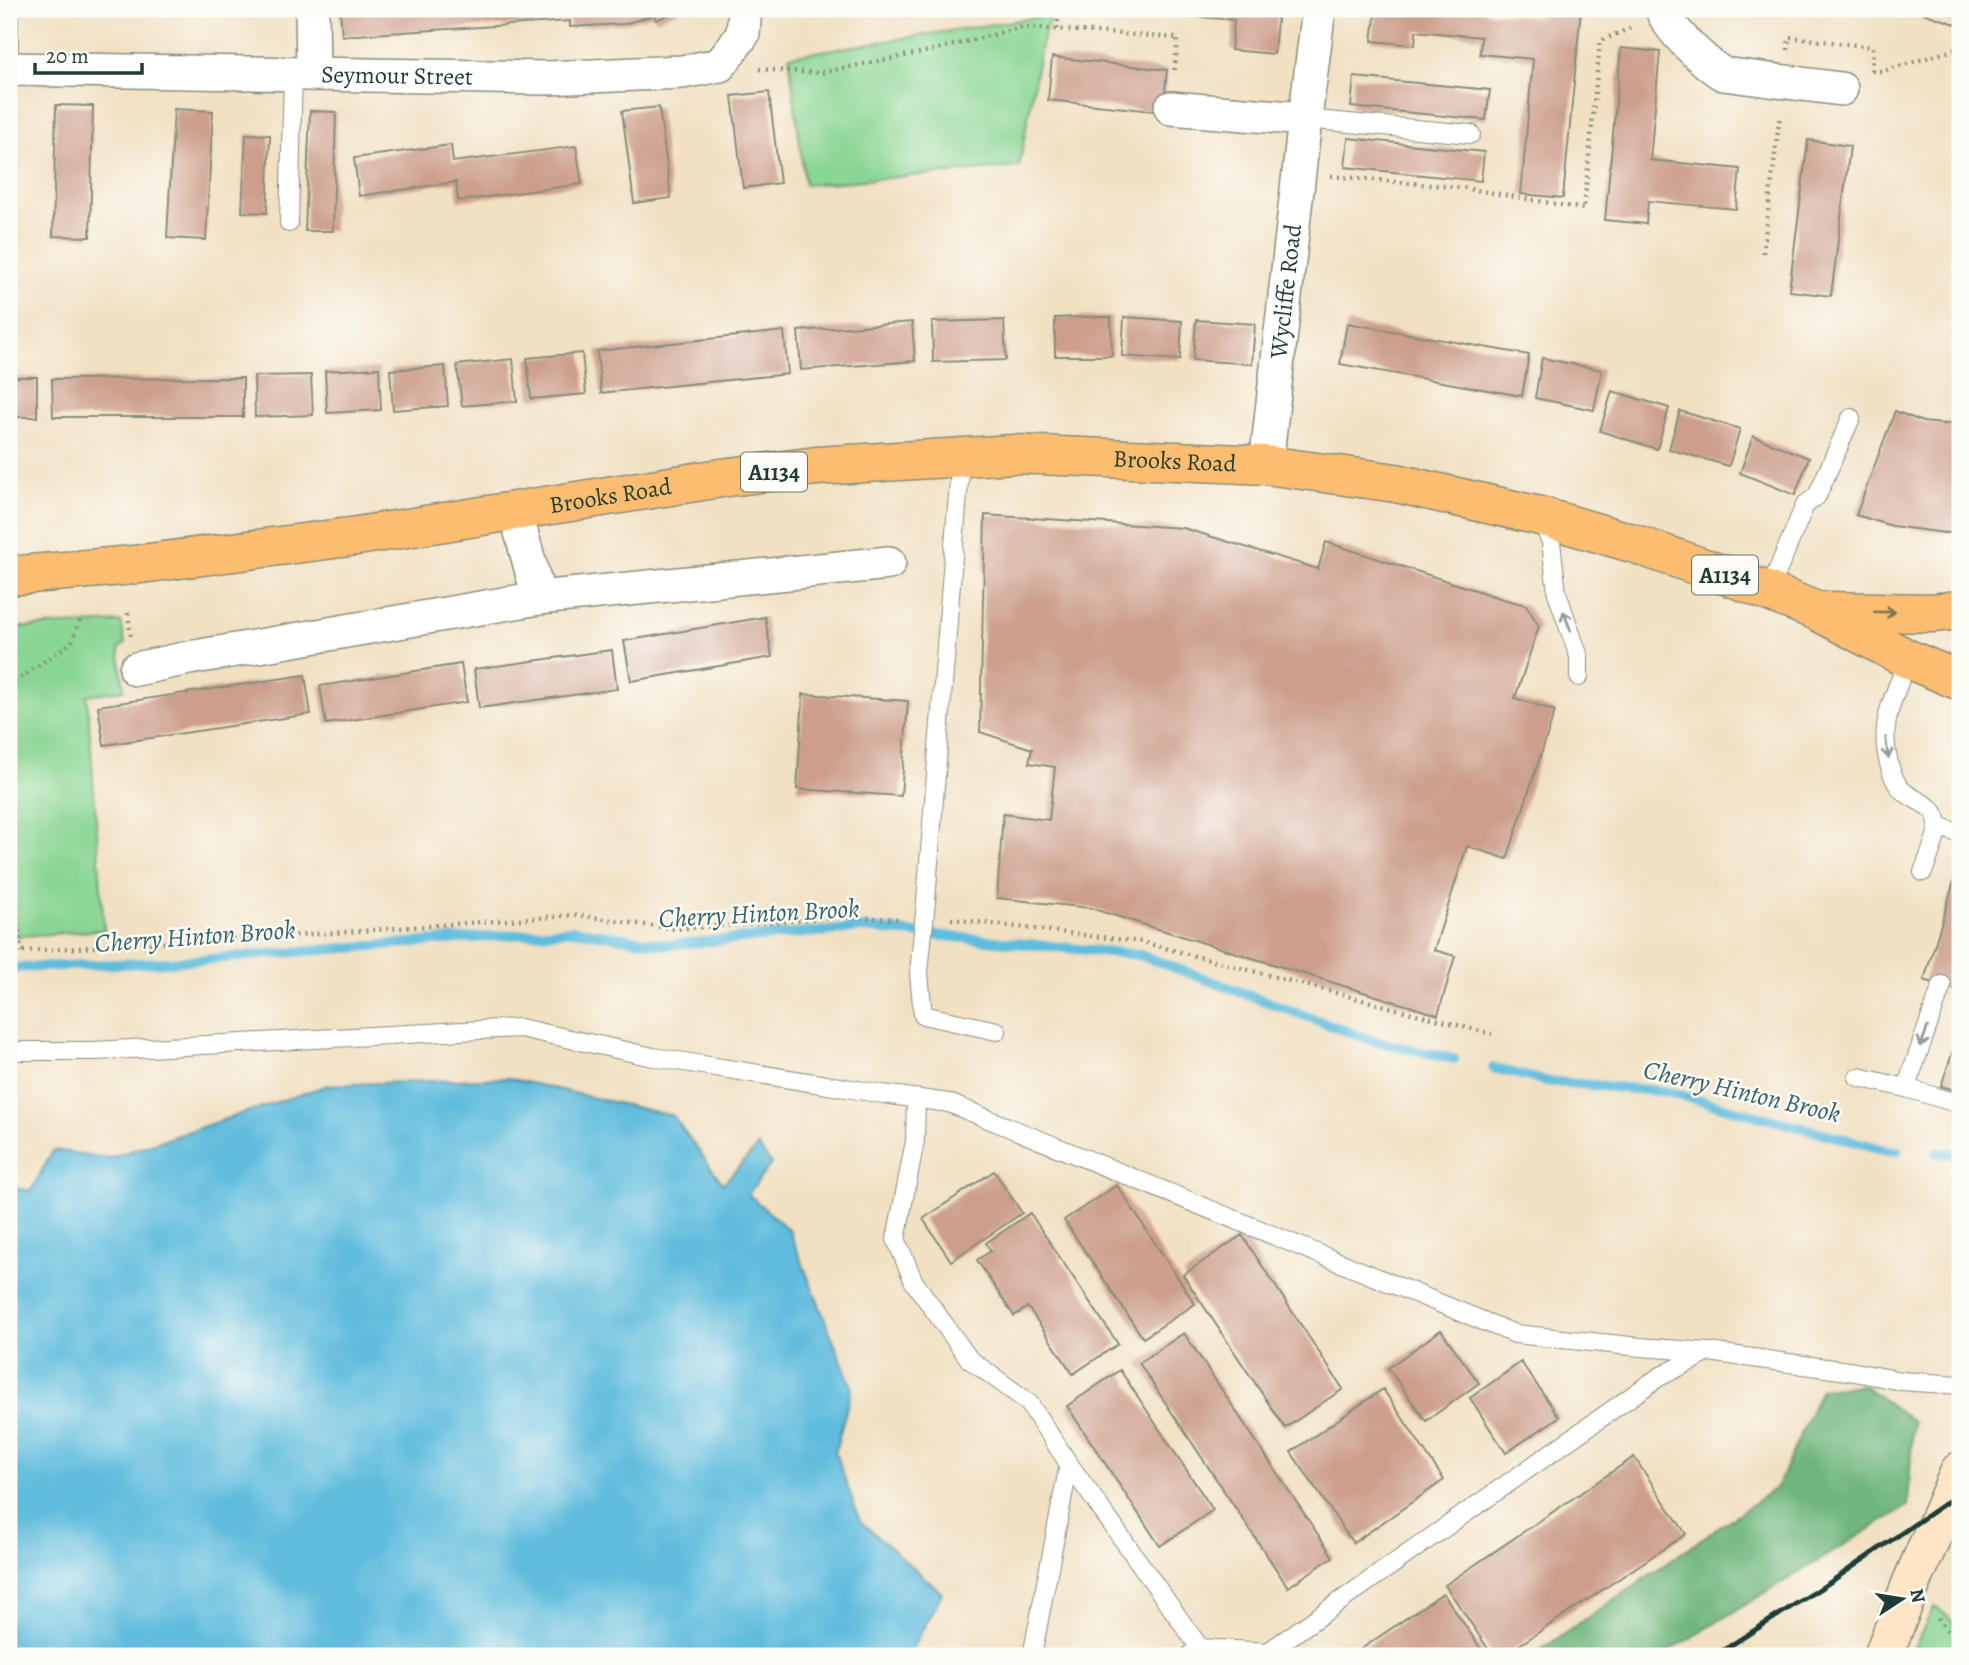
<svg xmlns="http://www.w3.org/2000/svg" width="1969" height="1665" viewBox="0 0 1969 1665" font-family="Alegreya,serif">
	<style>
		.green { fill: #89d593; stroke: #548964; stroke-width: 2 }
		.forest { fill: #6eb67d; stroke: #467a58; stroke-width: 2 }
		.water { fill: #5fbcdd; stroke: #3f7c88; stroke-width: 2 }
		.lines { fill: none; stroke-linecap: round; stroke-linejoin: round }
		.stream { stroke: #5fbcdd; stroke-width: 10 }
		.building { fill: #cc9e8b }
		.lane-casing { stroke: #888e7b; stroke-width: 20 }
		.street-casing { stroke: #888e7b; stroke-width: 36 }
		.secondary-casing { stroke: #888e7b; stroke-width: 41 }
		.primary-casing { stroke: #888e7b; stroke-width: 41 }
		.path { stroke: #888e7b; stroke-width: 4.5; stroke-dasharray: 2 5; stroke-linecap: butt }
		.lane { stroke: #fff; stroke-width: 18 }
		.street { stroke: #fff; stroke-width: 33 }
		.secondary { stroke: #fee5c5; stroke-width: 38 }
		.primary { stroke: #fcbd6f; stroke-width: 38 }
		.rail { stroke: #1f3d34; stroke-width: 5 }
		.oneway { stroke: #82774f }
		.oneway2 { stroke: #8f9e9a }
		.labels { text-anchor: middle; stroke-width: 5; stroke-linejoin: round; paint-order: stroke }
		.shield { fill: #fdfcf7; stroke: #62766e; stroke-width: 2 }
		.shield-label { font-size: 23px; font-weight: bold; fill: #1f3d34 }
		.street-label { font-size: 24px; fill: #1f3d34; stroke: #fdfcf7 }
		.water-label { font-size: 26px; font-style: italic; fill: #326367; stroke: #fdfcf7 }
	</style>
	<rect width="100%" height="100%" fill="#fdfcf7"/>
	<filter id="ink" filterUnits="userSpaceOnUse"><feTurbulence type="fractalNoise" baseFrequency=".0143" numOctaves="2"/><feDisplacementMap in="SourceGraphic" scale="14" xChannelSelector="R" yChannelSelector="G"/><feConvolveMatrix kernelMatrix="1 2 1 2 8 2 1 2 1" color-interpolation-filters="sRGB"/></filter>
	<filter id="wash" filterUnits="userSpaceOnUse"><feTurbulence type="fractalNoise" baseFrequency=".00686" numOctaves="4" result="noise"/><feDisplacementMap in="SourceGraphic" scale="28" xChannelSelector="R" yChannelSelector="G"/><feGaussianBlur stdDeviation="1.57" result="paint"/><feColorMatrix in="noise" values="0 0 0 0 0 0 0 0 0 0 0 0 0 0 0 0 0 1.4 0 .05"/><feComposite in="paint" operator="in"/></filter>
	<g filter="url(#wash)">
		<rect width="100%" height="100%" fill="#f1e0c2"/>
		<!-- green -->
		<path class="green" d="M 1051,15 L 1041,45 L 1019,167 L 805,185 L 789,56 Z
			M 121,622 L 125,644 L 119,649 L 124,690 L 87,695 L 104,930 L 9,937 L 9,628 Z
			M 1934,1607 C 1957,1619 1960,1632 1960,1656 L 1910,1656 Z"/>
		<!-- forest -->
		<path class="forest" d="M 1863,1385 L 1913,1421 L 1908,1506 L 1661,1656 L 1532,1656 L 1777,1487 L 1821,1389 Z"/>
		<!-- water -->
		<path class="water" d="M 508,1078 L 673,1116 L 723,1184 L 758,1146 L 771,1164 L 748,1194 L 789,1230 L 852,1387 L 835,1452 L 860,1521 L 942,1593 L 908,1656 L 9,1656 L 9,1187 L 31,1191 L 53,1150 L 109,1158 L 328,1085 Z"/>
		<g class="lines">
			<!-- stream -->
			<path class="stream" d="M 9,968 L 170,962 L 573,930 L 668,945 L 862,928 L 1140,955 L 1371,1040 L 1454,1059
				M 1493,1068 L 1545,1081 L 1668,1092 L 1886,1150 L 1897,1151
				M 1937,1153 L 1960,1154"/>
		</g>
		<g id="blocks">
			<!-- building -->
			<path class="building" d="M 340,9 L 683,9 L 656,20 L 654,15 L 624,24 L 570,27 L 570,21 L 342,36 Z
				M 1139,9 L 1278,9 L 1274,54 L 1231,50 L 1234,20 L 1139,11 Z
				M 1376,9 L 1484,9 L 1483,12 L 1538,17 L 1538,9 L 1581,9 L 1563,198 L 1521,194 L 1533,59 L 1480,54 L 1481,37 L 1416,31 L 1415,45 L 1372,41 Z
				M 1924,9 L 1960,9 L 1958,25 L 1923,13 Z
				M 1621,48 L 1660,52 L 1650,160 L 1740,169 L 1736,209 L 1648,201 L 1646,224 L 1605,220 Z
				M 1052,57 L 1167,70 L 1163,112 L 1048,100 Z
				M 1354,77 L 1490,90 L 1486,120 L 1351,107 Z
				M 769,92 L 780,183 L 743,188 L 732,96 Z
				M 56,105 L 93,106 L 90,237 L 53,236 Z
				M 659,107 L 671,198 L 634,203 L 622,111 Z
				M 174,109 L 213,111 L 206,240 L 167,238 Z
				M 310,111 L 336,112 L 333,231 L 305,231 Z
				M 246,134 L 270,135 L 267,213 L 242,212 Z
				M 1348,138 L 1484,152 L 1481,181 L 1345,167 Z
				M 1808,140 L 1850,146 L 1831,296 L 1789,291 Z
				M 451,145 L 453,162 L 576,146 L 582,184 L 458,201 L 456,182 L 359,196 L 354,158 Z
				M 1083,317 L 1111,317 L 1112,356 L 1055,356 L 1055,318 Z
				M 1124,317 L 1182,321 L 1180,360 L 1122,356 Z
				M 1004,320 L 1006,360 L 933,362 L 932,322 Z
				M 1196,320 L 1255,324 L 1252,364 L 1193,360 Z
				M 912,322 L 915,361 L 801,370 L 798,331 Z
				M 1347,323 L 1529,355 L 1522,396 L 1340,364 Z
				M 784,331 L 788,374 L 601,393 L 597,351 Z
				M 582,353 L 586,394 L 531,399 L 527,358 Z
				M 1542,358 L 1602,370 L 1594,410 L 1535,398 Z
				M 513,359 L 517,401 L 462,406 L 457,365 Z
				M 445,366 L 448,406 L 393,410 L 390,370 Z
				M 379,368 L 381,410 L 327,413 L 325,371 Z
				M 311,375 L 313,415 L 255,417 L 254,376 Z
				M 9,377 L 37,377 L 37,417 L 9,417 Z
				M 243,378 L 243,417 L 53,417 L 52,379 Z
				M 1612,391 L 1669,408 L 1657,449 L 1600,431 Z
				M 1680,411 L 1740,429 L 1729,466 L 1669,449 Z
				M 1895,411 L 1923,422 L 1944,424 L 1960,422 L 1960,532 L 1945,533 L 1892,526 L 1856,515 Z
				M 1753,436 L 1809,458 L 1795,495 L 1740,473 Z
				M 985,515 L 1183,528 L 1318,569 L 1326,542 L 1503,599 L 1526,605 L 1539,626 L 1515,698 L 1555,711 L 1507,859 L 1467,846 L 1434,950 L 1455,956 L 1438,1015 L 1090,908 L 997,898 L 1003,814 L 1049,820 L 1055,767 L 1029,763 L 1032,749 L 980,732 Z
				M 765,617 L 772,657 L 631,681 L 624,641 Z
				M 612,650 L 617,689 L 479,708 L 474,669 Z
				M 461,664 L 467,702 L 326,724 L 320,686 Z
				M 305,675 L 311,714 L 104,745 L 98,706 Z
				M 803,694 L 908,701 L 901,796 L 797,789 Z
				M 1955,878 L 1960,880 L 1960,991 L 1924,980 Z
				M 1960,1030 L 1960,1092 L 1941,1086 Z
				M 994,1171 L 1022,1213 L 951,1261 L 923,1219 Z
				M 1117,1185 L 1195,1304 L 1143,1338 L 1064,1220 Z
				M 1030,1213 L 1118,1344 L 1073,1374 L 1028,1307 L 1014,1316 L 977,1260 L 991,1251 L 986,1243 Z
				M 1242,1235 L 1343,1389 L 1285,1428 L 1183,1275 Z
				M 1441,1330 L 1479,1383 L 1426,1421 L 1388,1368 Z
				M 1184,1333 L 1333,1557 L 1288,1587 L 1139,1363 Z
				M 1521,1362 L 1559,1417 L 1506,1453 L 1470,1398 Z
				M 1120,1370 L 1213,1510 L 1160,1546 L 1067,1406 Z
				M 1383,1389 L 1444,1480 L 1353,1543 L 1291,1452 Z
				M 1634,1457 L 1686,1534 L 1503,1656 L 1493,1656 L 1445,1585 Z
				M 1443,1593 L 1483,1652 L 1477,1656 L 1365,1656 L 1360,1650 Z"/>
		</g>
	</g>
	<g filter="url(#ink)">
		<use href="#blocks" fill-opacity="0" stroke="#888e7b" stroke-width="2"/>
		<g class="lines">
			<defs>
				<path id="lane" d="M 9,66 L 9,9
					M 1305,119 L 1471,134
					M 289,223 L 293,74
					M 961,456 L 926,901 L 919,973 L 923,1015 L 997,1031
					M 1541,519 L 1551,542 L 1557,593 L 1579,657 L 1579,677
					M 1769,591 L 1805,505 L 1817,496 L 1851,418
					M 1908,659 C 1894,698 1878,722 1889,764 C 1891,772 1895,782 1901,789 C 1913,802 1937,803 1938,825 C 1938,834 1927,862 1923,872
					M 1938,826 L 1960,834
					M 9,1051 L 94,1051 L 520,1028 L 653,1057 L 883,1094 L 949,1103 L 1515,1334 L 1640,1347 L 1709,1352
					M 1858,1077 L 1906,1088 L 1960,1104
					M 1906,1088 L 1942,985
					M 916,1098 L 915,1141 L 896,1239 L 914,1282 L 969,1359 L 1028,1402 L 1069,1464 L 1032,1656
					M 1069,1464 L 1200,1648
					M 1189,1656 L 1200,1648 L 1268,1652 L 1659,1377 L 1709,1352 L 1855,1372 L 1901,1381 L 1960,1385"/>
				<g id="street">
					<path d="M 312,9 L 313,74"/>
					<path d="M 1662,9 C 1667,28 1706,64 1723,74 L 1841,89"/>
					<path id="s1" d="M 9,69 L 548,78 L 682,72 L 720,65 L 743,34 L 745,9"/>
					<path d="M 1171,108 L 1305,119"/>
					<path id="s2" d="M 1266,465 L 1305,119 L 1319,9"/>
					<path d="M 515,510 L 539,598"/>
					<path d="M 136,669 L 189,658 L 539,598 L 889,563"/>
				</g>
				<path id="secondary" d="M 1883,1656 L 1912,1582 L 1960,1471"/>
				<g id="primary">
					<path id="s3" d="M 9,576 L 133,565 L 357,536 L 721,478 L 816,466 L 1015,454 L 1266,465 L 1396,483 L 1540,516 L 1632,543 L 1739,580 L 1817,611 L 1908,659 L 1960,681"/>
					<path d="M 1826,611 L 1932,613 L 1960,610"/>
				</g>
			</defs>
			<!-- lane casing -->
			<use href="#lane" class="lane-casing"/>
			<!-- street casing -->
			<use href="#street" class="street-casing"/>
			<!-- secondary casing -->
			<use href="#secondary" class="secondary-casing"/>
			<!-- primary casing -->
			<use href="#primary" class="primary-casing"/>
			<!-- path -->
			<path class="path" d="M 1057,29 L 1059,9
				M 1788,50 L 1789,37 L 1873,47 L 1872,71
				M 759,69 L 819,73 L 934,50 L 1023,27 L 1178,38 L 1174,74
				M 1872,71 L 1883,71 L 1960,48
				M 1331,176 L 1465,188 L 1584,209 L 1600,41 L 1633,27
				M 1763,253 L 1780,114
				M 128,613 L 131,637
				M 9,686 L 72,642 L 80,619
				M 9,890 L 17,907 L 21,952
				M 951,919 L 1142,942 L 1492,1034
				M 9,952 L 332,933 L 576,915 L 675,929 L 847,917 L 898,919
				M 1938,1618 L 1960,1648"/>
			<!-- lane -->
			<use href="#lane" class="lane"/>
			<!-- street -->
			<use href="#street" class="street"/>
			<!-- secondary -->
			<use href="#secondary" class="secondary"/>
			<!-- primary -->
			<use href="#primary" class="primary"/>
			<!-- rail -->
			<path class="rail" d="M 1714,1656 L 1832,1581 L 1960,1493"/>
		</g>
		<!-- one-way arrows -->
		<defs><path id="oneway-shaft" d="M-6 0H5M1.5-3L5.5 0L1.5 3" fill="none" stroke-width="1.6" stroke-linecap="round" stroke-linejoin="round" transform="scale(1.75)"/></defs>
		<use class="oneway" href="#oneway-shaft" transform="translate(1885 612) rotate(1)"/>
		<g class="oneway2">
			<use href="#oneway-shaft" transform="translate(1567 621) rotate(-111)"/>
			<use href="#oneway-shaft" transform="translate(1887 748) rotate(83)"/>
			<use href="#oneway-shaft" transform="translate(1924 1037) rotate(110)"/>
		</g>
	</g>
	<g class="labels">
		<!-- shield labels -->
		<g class="shield">
			<rect x="741" y="452.5" width="66" height="39" rx="5"/>
			<rect x="1692" y="555.5" width="66" height="39" rx="5"/>
		</g>
		<g class="shield-label">
			<text x="774" y="480">A1134</text>
			<text x="1725" y="583">A1134</text>
		</g>
		<!-- street labels -->
		<g class="street-label">
			<text dy="8" stroke="none"><textPath href="#s1" startOffset="388">Seymour Street</textPath></text>
			<text dy="8" stroke="none"><textPath href="#s2" startOffset="175">Wycliffe Road</textPath></text>
			<text dy="8" stroke="none"><textPath href="#s3" startOffset="1174">Brooks Road</textPath></text>
			<text dy="8" stroke="none"><textPath href="#s3" startOffset="607">Brooks Road</textPath></text>
		</g>
		<!-- water labels -->
		<g class="water-label">
			<text transform="translate(759 913) rotate(-3)" y="9">Cherry Hinton Brook</text>
			<text transform="translate(195 936) rotate(-4)" y="9">Cherry Hinton Brook</text>
			<text transform="translate(1742 1091) rotate(13)" y="9">Cherry Hinton Brook</text>
		</g>
	</g>
	<!-- margin -->
	<rect width="1969" height="1665" fill="none" stroke="#fdfcf7" stroke-width="35"/>
	<!-- north arrow -->
	<g transform="translate(1902 1599) rotate(78)" stroke="#fdfcf7" stroke-width="5" paint-order="stroke">
	<path d="M0-5L12 26L0 18L-12 26Z" fill="#1f3d34"/>
	<text y="-10" font-size="19" font-weight="bold" text-anchor="middle" fill="#1f3d34">N</text>
	</g>
	<!-- scale -->
	<path d="M35 63v10h107v-10" fill="none" stroke="#1f3d34" stroke-width="3.5"/>
	<text x="46" y="63" font-size="21" fill="#1f3d34" stroke="#fdfcf7" stroke-width="5" paint-order="stroke">20 m</text>
</svg>
